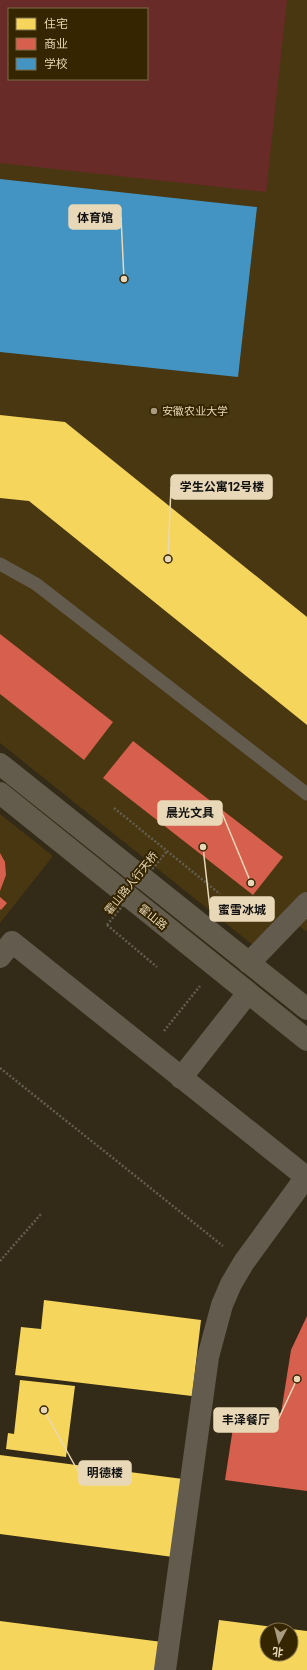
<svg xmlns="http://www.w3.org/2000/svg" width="307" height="1670" viewBox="0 0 307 1670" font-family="Inter,'Noto Sans SC',sans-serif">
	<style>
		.built { fill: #483710; fill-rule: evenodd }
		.green { fill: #692b27; fill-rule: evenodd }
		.homes { fill: #f6d55c }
		.shops { fill: #d6604d }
		.schools { fill: #4393c3 }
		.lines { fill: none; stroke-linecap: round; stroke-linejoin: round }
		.path { stroke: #645e51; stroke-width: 2.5; stroke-dasharray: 2 2; stroke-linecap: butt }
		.lane { stroke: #625b4e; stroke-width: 13 }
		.street { stroke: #625b4e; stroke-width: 22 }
		.secondary { stroke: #635c4d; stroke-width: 22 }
		.path-bridge { stroke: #645e51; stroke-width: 2.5; stroke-dasharray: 2 2; stroke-linecap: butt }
		.poi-dot { fill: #a99b7f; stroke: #352500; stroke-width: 1.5 }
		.labels { text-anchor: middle; stroke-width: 4; stroke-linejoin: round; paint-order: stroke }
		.poi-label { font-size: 11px; fill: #e9d8b7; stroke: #352500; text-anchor: start }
		.street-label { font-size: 11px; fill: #e9d8b7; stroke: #352500 }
		.leader { fill: none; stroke: #e9d8b7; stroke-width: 1.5 }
		.callout-dot { fill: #e9d8b7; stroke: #352500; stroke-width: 1.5 }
		.callout { fill: #e9d8b7; stroke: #e9d8b7; stroke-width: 1.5 }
		.callout-label { font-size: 12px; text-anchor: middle; font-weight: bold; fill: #111 }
	</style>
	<rect width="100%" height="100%" fill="#332a17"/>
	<!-- built -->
	<path class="built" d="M 0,0 L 307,0 L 307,932 L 291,920 L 263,953 L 0,743 ZM 9,9 L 147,9 L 147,79 L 9,79 Z
		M 0,814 L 53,856 L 0,923 Z"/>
	<!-- green -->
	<path class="green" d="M 0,0 L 287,0 L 266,192 L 0,163 ZM 9,9 L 147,9 L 147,79 L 9,79 Z"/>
	<!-- homes -->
	<path class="homes" d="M 0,415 L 65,422 L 307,617 L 307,725 L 29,501 L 0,498 Z
		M 44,1300 L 201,1320 L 192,1396 L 15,1375 L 21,1327 L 41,1329 Z
		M 20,1380 L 75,1386 L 66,1457 L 6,1449 L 8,1433 L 14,1434 Z
		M 0,1455 L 183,1479 L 173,1557 L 0,1534 Z
		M 219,1620 L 289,1629 L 267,1630 L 267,1654 L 291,1654 L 291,1629 L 307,1631 L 307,1670 L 212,1670 Z
		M 0,1621 L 162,1642 L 158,1670 L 0,1670 Z"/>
	<!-- shops -->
	<path class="shops" d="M 0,634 L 113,722 L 84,760 L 0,694 Z
		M 133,741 L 283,857 L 253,895 L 103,778 Z
		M 0,853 L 5,862 L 6,875 L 0,891 Z
		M 0,897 L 7,903 L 1,910 L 0,909 Z
		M 307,1316 L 307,1491 L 225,1480 L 236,1408 L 281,1413 L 291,1350 Z"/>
	<!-- schools -->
	<path class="schools" d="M 0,179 L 257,207 L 238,377 L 0,352 Z"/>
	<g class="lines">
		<!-- path -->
		<path class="path" d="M 114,808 L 220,894
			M 107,925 L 157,967
			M 164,1031 L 200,986
			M 0,1068 L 223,1246
			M 0,1261 L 41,1214"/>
		<!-- lane -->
		<path class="lane" d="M 0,564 L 36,584 L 307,794"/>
		<!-- street -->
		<path class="street" d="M 0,957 L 12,942 L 306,1177 L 244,1262 L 231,1284 L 222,1305 L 208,1357 L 165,1670
			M 249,963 L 307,903
			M 181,1078 L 248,993"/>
		<!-- secondary -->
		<path class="secondary" d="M 0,764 L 307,1009
			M 0,793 L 307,1040"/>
		<!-- path-bridge -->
		<path class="path-bridge" d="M 107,925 L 167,851"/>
	</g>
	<!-- markers -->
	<circle class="poi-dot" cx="154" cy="411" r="4"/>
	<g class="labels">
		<!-- poi labels -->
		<g class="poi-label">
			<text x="162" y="415">安徽农业大学</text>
		</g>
		<!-- street labels -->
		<g class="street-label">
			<text transform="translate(131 883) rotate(-51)" y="4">霍山路人行天桥</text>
			<text transform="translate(153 917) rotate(39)" y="4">霍山路</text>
		</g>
	</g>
	<!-- callouts -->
	<path class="leader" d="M124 279L121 217M168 559L171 487M251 883L222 813M203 847L210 909M297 1379L278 1420M44 1410L79 1473"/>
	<g class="callout-dot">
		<circle cx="124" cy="279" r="4"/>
		<circle cx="168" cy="559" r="4"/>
		<circle cx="251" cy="883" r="4"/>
		<circle cx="203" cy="847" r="4"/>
		<circle cx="297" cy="1379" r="4"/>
		<circle cx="44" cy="1410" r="4"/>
	</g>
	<g class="callout">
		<rect x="69" y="205" width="52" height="24" rx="4"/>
		<rect x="171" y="475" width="101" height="24" rx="4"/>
		<rect x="158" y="801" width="64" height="24" rx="4"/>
		<rect x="210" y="897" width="64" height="24" rx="4"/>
		<rect x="214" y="1408" width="64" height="24" rx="4"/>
		<rect x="79" y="1461" width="52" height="24" rx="4"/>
	</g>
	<g class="callout-label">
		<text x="95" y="222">体育馆</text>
		<text x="222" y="491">学生公寓12号楼</text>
		<text x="190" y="817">晨光文具</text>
		<text x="242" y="914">蜜雪冰城</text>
		<text x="246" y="1424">丰泽餐厅</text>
		<text x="105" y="1477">明德楼</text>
	</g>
	<!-- legend -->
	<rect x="8" y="8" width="140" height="72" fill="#352500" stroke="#7d6d49"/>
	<rect x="16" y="18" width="20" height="12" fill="#f6d55c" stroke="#7d6d49"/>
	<text x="44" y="28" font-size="12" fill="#e9d8b7">住宅</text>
	<rect x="16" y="38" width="20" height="12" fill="#d6604d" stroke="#7d6d49"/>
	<text x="44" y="48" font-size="12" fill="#e9d8b7">商业</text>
	<rect x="16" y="58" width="20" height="12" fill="#4393c3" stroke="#7d6d49"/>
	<text x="44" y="68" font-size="12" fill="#e9d8b7">学校</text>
	<!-- north arrow -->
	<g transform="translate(279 1642) rotate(187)"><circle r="19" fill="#352500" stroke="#7d6d49"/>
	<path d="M0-3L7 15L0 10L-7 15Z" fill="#a99b7f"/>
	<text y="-6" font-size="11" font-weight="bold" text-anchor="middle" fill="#e9d8b7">北</text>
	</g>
</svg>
